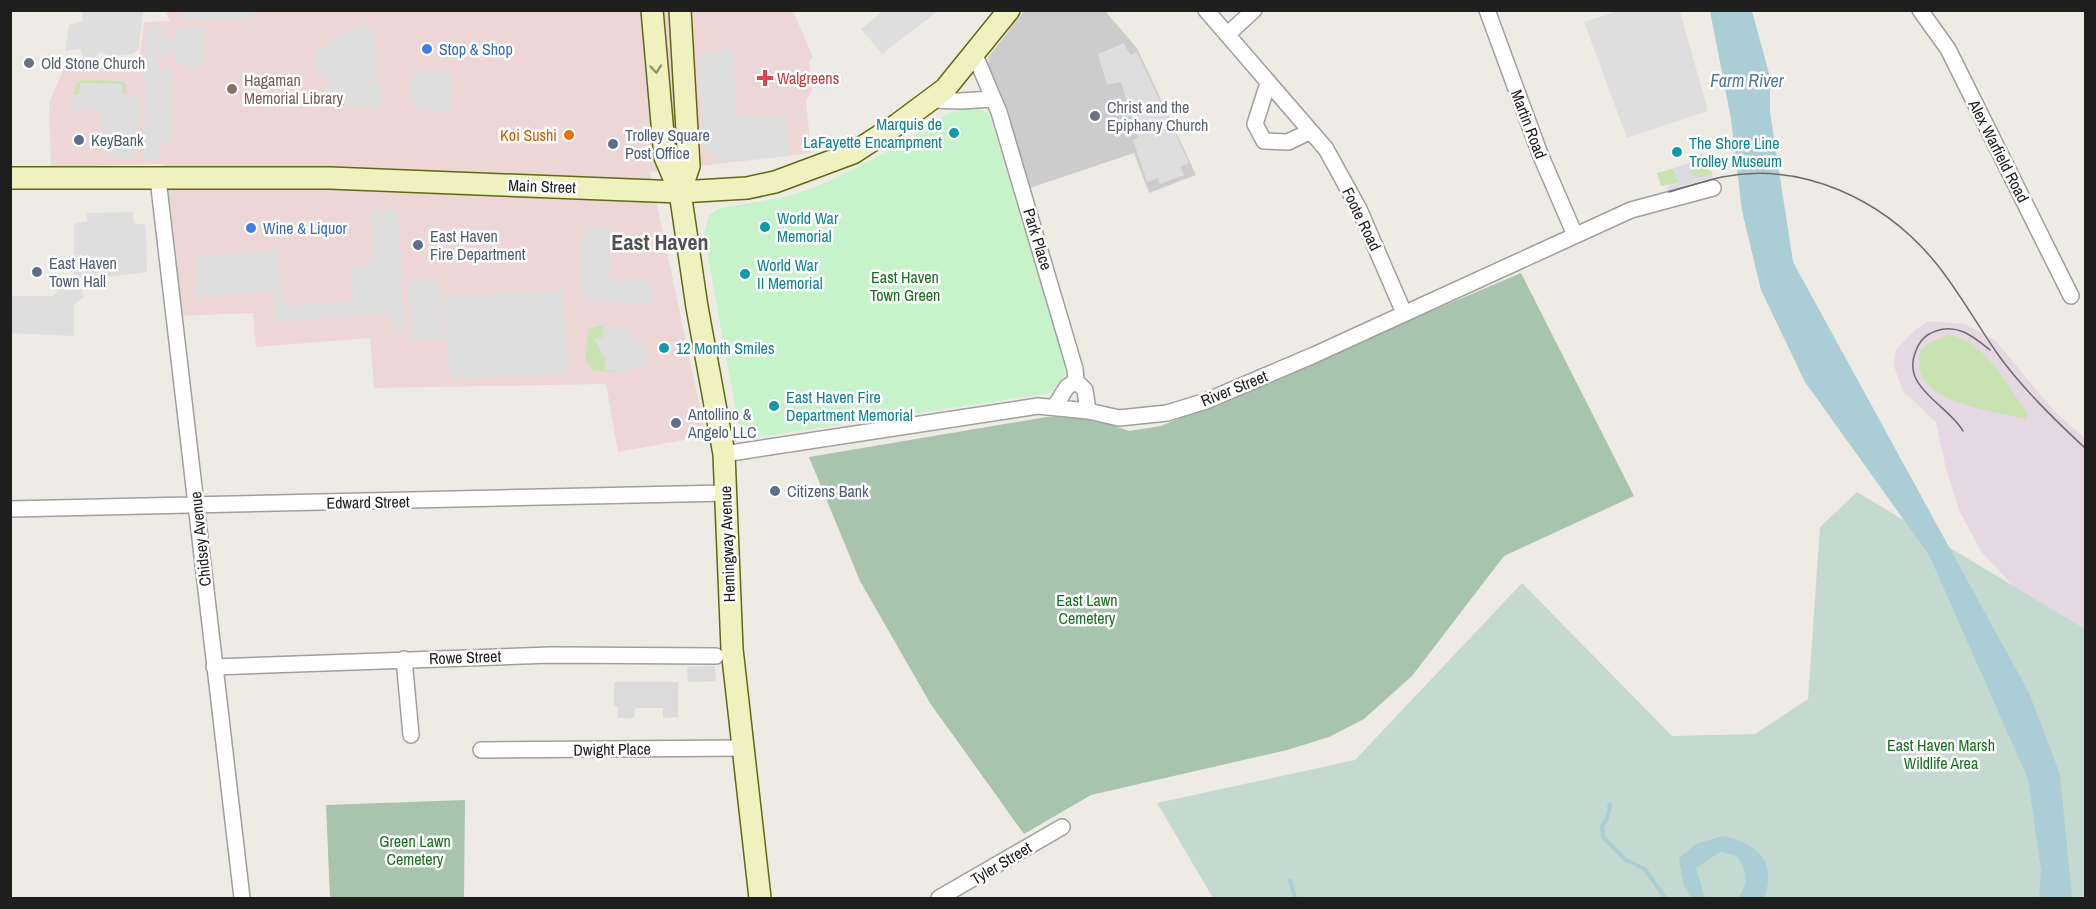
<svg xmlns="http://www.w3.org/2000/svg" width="2096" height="909" viewBox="0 0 2096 909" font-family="'Archivo Narrow',sans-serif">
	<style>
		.residential { fill: #dcdbdb }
		.commercial { fill: #edd7d6 }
		.industrial { fill: #e6d8e3 }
		.religious { fill: #ccc }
		.grass { fill: #c9e2b1 }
		.wetland { fill: #c4dad0 }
		.cemetery { fill: #a9c4ad }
		.park { fill: #c7f3ca }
		.parking { fill: #dedede }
		.plaza { fill: #dadae3 }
		.water { fill: #abcdd6 }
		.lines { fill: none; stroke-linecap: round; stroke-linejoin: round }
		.stream { stroke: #abcdd6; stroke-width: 4 }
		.minor-casing { stroke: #9f9f9f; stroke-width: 18 }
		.secondary-casing { stroke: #5f6812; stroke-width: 24 }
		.minor { stroke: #fff; stroke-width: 15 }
		.secondary { stroke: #eff2bf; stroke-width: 21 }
		.tram { stroke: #6c6c6c; stroke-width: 1.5 }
		.oneway { stroke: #919377 }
		.shop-dot { fill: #3f7fe0; stroke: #fff; stroke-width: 2 }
		.worship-dot { fill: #6b7280; stroke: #fff; stroke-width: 2 }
		.health-dot { fill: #e0444e; stroke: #fff; stroke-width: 2 }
		.education-dot { fill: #8d6e63; stroke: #fff; stroke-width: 2 }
		.culture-dot { fill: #0f9aa8; stroke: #fff; stroke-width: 2 }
		.food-dot { fill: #e8710a; stroke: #fff; stroke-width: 2 }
		.service-dot { fill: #5c6f8a; stroke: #fff; stroke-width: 2 }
		.labels { text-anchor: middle; stroke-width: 5; stroke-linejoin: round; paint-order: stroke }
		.shop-label { font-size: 16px; fill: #366cbe; stroke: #fff; text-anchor: start }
		.worship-label { font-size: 16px; fill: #5b616d; stroke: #fff; text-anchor: start }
		.health-label { font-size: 16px; fill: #be3a42; stroke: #fff; text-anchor: start }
		.education-label { font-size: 16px; fill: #785e54; stroke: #fff; text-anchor: start }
		.culture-label { font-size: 16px; fill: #0d838f; stroke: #fff; text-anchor: start }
		.street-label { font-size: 16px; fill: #1e1e1e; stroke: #fff }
		.food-label { font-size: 16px; fill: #c56008; stroke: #fff; text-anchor: end }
		.service-label { font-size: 16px; fill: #4e5e75; stroke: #fff; text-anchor: start }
		.park-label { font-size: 16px; fill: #186f1f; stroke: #fff }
		.water-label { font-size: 18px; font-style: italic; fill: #53779b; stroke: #fff }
		.district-label { font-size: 22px; font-weight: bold; fill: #515151; stroke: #fff }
	</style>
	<rect width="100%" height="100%" fill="#eeebe5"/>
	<!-- residential -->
	<path class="residential" d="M 715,666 L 716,681 L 688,682 L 687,667 Z
		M 614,682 L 678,682 L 678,717 L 663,718 L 663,708 L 635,708 L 634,718 L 618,718 L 618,707 L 614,706 Z"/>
	<!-- commercial -->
	<path class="commercial" d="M 165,11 L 793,11 L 813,57 L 809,61 L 812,91 L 806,100 L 811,153 L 650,172 L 706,436 L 618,452 L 606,384 L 374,388 L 370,338 L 256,347 L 253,313 L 181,316 L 163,164 L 51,167 L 49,103 L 67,61 L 139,62 L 144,22 L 170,21 Z"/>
	<!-- industrial -->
	<path class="industrial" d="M 1928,321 L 1965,324 L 1995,340 L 2055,412 L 2085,438 L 2085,631 L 2013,586 L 1981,551 L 1960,512 L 1946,469 L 1936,422 L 1903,391 L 1894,366 L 1896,350 L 1915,330 Z"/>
	<!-- religious -->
	<path class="religious" d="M 1024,11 L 1105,11 L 1137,48 L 1196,175 L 1149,193 L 1134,153 L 1030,188 L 1004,102 L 988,65 L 989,56 Z"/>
	<!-- grass -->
	<path class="grass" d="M 84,80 L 122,81 L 126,85 L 126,94 L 122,94 L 122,84 L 80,84 L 79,94 L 73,97 L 77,83 Z
		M 1707,159 L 1712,174 L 1694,179 L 1689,166 Z
		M 1671,169 L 1674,170 L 1679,183 L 1661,186 L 1657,173 Z
		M 603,325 L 603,337 L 594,339 L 614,372 L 592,370 L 585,358 L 588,329 Z
		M 1947,335 C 1983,337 2009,388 2028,414 L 2025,419 C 1997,412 1944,405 1926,383 C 1918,374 1919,362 1920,351 L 1928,343 Z"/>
	<!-- wetland -->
	<path class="wetland" d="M 1857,492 L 2085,629 L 2085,898 L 1213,898 L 1157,803 L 1355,760 L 1522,583 L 1672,736 L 1755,734 L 1808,699 L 1820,527 Z"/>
	<!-- cemetery -->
	<path class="cemetery" d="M 1521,273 L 1634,496 L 1504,556 L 1412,676 L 1364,719 L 1329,737 L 1287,750 L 1091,795 L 1024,834 L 930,703 L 860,581 L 809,457 L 1047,417 L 1082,415 L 1129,431 L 1161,426 Z
		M 465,800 L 464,898 L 330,898 L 326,805 Z"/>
	<!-- park -->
	<path class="park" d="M 972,107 L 989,113 L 991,120 L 1065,362 C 1068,378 1060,390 1044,394 L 758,437 L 744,432 L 738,423 L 704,234 L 709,215 L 720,208 L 786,197 L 825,183 L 898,146 L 948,113 Z"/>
	<!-- parking -->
	<path class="parking" d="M 82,11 L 143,11 L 139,48 L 133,54 L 108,56 L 102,52 L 97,54 L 97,58 L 83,58 L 81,49 L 65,51 L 69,25 L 83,21 Z
		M 182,11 L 252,11 L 251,19 L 182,20 Z
		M 883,11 L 883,10 L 938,11 L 882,54 L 861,29 Z
		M 1618,11 L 1680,11 L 1708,111 L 1627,138 L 1584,22 Z
		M 363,24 L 374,31 L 377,78 L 366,80 L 382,82 L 381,107 L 328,105 L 326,75 L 316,73 L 317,48 L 326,48 L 328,41 Z
		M 148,26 L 165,27 L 166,36 L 170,40 L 175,38 L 177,27 L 204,28 L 202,68 L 187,67 L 183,63 L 175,63 L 175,54 L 172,52 L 164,54 L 158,61 L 160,68 L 173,69 L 170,82 L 169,143 L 160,145 L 160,159 L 144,159 L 146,40 Z
		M 1124,43 L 1130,55 L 1137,52 L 1189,163 L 1180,167 L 1184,175 L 1160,184 L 1158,178 L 1147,182 L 1133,140 L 1138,138 L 1121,82 L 1107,85 L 1098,54 Z
		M 733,47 L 737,118 L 786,115 L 789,156 L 714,162 L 713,149 L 704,149 L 698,56 Z
		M 413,70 L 452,72 L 450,111 L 416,110 L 417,102 L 412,99 Z
		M 80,83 L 122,84 L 123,95 L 138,95 L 137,143 L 132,159 L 115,160 L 112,151 L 102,150 L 102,109 L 70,109 L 72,96 L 79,94 Z
		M 397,209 L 406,329 L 392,330 L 391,313 L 276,322 L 273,291 L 197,297 L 194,257 L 277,250 L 280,295 L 294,306 L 353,301 L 351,266 L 374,264 L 370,211 Z
		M 133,212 L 134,223 L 146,225 L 147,272 L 74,281 L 74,224 L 87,221 L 87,213 Z
		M 585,227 L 611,228 L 610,279 L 652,281 L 654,303 L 583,302 L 580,238 L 585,237 Z
		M 58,278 L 64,278 L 65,290 L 80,285 L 84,297 L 74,305 L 74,336 L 11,333 L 11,296 L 53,296 L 57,291 Z
		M 438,278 L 443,339 L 411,341 L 407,281 Z
		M 562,290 L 568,374 L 451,378 L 441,297 Z
		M 603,325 L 632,329 L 633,341 L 645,340 L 648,367 L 631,368 L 630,371 L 604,370 L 606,359 L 594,339 L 603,337 Z"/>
	<!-- plaza -->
	<path class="plaza" d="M 1705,158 L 1707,159 L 1689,166 L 1693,178 L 1712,174 L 1713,177 L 1668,191 L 1667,187 L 1679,183 L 1674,170 L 1671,169 Z"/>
	<!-- water -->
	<path class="water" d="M 1710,11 L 1752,11 L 1770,77 L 1770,112 L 1793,262 L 2029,693 L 2060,774 L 2072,898 L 2039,898 L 2041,870 L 2028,779 L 1929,555 L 1805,382 L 1761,290 L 1742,211 L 1731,119 Z
		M 1723,836 C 1757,843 1778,862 1764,898 L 1738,898 C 1749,882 1748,873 1737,856 L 1720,852 L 1696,868 L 1705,898 L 1691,898 L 1683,883 L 1679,858 L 1696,844 Z"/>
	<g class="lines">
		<!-- stream -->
		<path class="stream" d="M 1610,804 L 1607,819 L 1602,826 L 1603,837 L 1626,860 L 1645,869 L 1665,898
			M 1290,880 L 1295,898"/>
		<defs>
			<path id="minor" d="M 1206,10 L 1326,149 L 1359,209 L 1404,313
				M 1487,10 L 1540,154 L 1575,235
				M 1920,10 L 1948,49 L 2071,296
				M 1228,34 L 1254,10
				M 975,55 L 999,112 L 1075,369 L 1076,381 L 1067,387 L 1055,406
				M 1268,83 L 1255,124 L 1264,141 L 1288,142 L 1309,132
				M 932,100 L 960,101 L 993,99
				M 158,179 L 242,898
				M 1076,381 L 1085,390 L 1088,411
				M 724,454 L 1038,406 L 1088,411 L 1119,418 L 1167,413 L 1206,401 L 1314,355 L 1631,210 L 1713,188
				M 10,509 L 726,493
				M 404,659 L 411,735
				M 214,667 L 551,655 L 716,656
				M 481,750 L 743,748
				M 939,898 L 1062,827"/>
			<path id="secondary" d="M 652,10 L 665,157 L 680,192 L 697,307 L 724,454 L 732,649 L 760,898
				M 680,10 L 689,166 L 680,192
				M 10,178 L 330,178 L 680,192 L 747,188 L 775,182 L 853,153 L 898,124 L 945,89 L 1009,10"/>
		</defs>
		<!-- minor casing -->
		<use href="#minor" class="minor-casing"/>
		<!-- secondary casing -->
		<use href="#secondary" class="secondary-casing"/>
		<!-- minor -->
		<use href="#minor" class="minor"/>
		<!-- secondary -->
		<use href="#secondary" class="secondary"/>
		<!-- tram -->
		<path class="tram" d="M 1669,192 C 1687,187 1704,181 1722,177 C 1803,161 1884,200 1935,262 C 1959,291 1977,325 1999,356 C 2024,390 2055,420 2086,449
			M 1963,431 C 1948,405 1902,388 1915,353 C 1919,342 1924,335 1936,331 C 1958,323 1974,337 1990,350"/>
	</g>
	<!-- one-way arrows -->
	<defs><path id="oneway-chevron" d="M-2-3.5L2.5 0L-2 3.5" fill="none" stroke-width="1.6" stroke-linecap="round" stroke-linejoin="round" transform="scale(1.5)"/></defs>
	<use class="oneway" href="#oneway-chevron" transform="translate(656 69) rotate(85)"/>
	<!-- markers -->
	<g class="shop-dot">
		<circle cx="427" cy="49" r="6"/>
		<circle cx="251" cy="228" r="6"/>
	</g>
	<g class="worship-dot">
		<circle cx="29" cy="63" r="6"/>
		<circle cx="1095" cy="116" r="6"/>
	</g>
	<path class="health-dot" d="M762 69h6v6h6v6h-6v6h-6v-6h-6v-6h6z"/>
	<circle class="education-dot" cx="232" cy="89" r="6"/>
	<g class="culture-dot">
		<circle cx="954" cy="133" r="6"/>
		<circle cx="1677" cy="152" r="6"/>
		<circle cx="765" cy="227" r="6"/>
		<circle cx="745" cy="274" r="6"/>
		<circle cx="664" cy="348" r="6"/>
		<circle cx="774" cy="406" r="6"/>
	</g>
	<circle class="food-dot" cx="569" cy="135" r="6"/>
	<g class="service-dot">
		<circle cx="79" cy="140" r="6"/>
		<circle cx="613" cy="144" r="6"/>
		<circle cx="418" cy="245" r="6"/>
		<circle cx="37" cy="272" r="6"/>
		<circle cx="676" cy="423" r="6"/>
		<circle cx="775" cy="491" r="6"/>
	</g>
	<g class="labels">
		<!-- shop labels -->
		<g class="shop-label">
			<text x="439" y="55">Stop &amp; Shop</text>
			<text x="263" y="234">Wine &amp; Liquor</text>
		</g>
		<!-- worship labels -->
		<g class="worship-label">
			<text x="41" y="69">Old Stone Church</text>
			<text x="1107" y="113">Christ and the<tspan x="1107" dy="18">Epiphany Church</tspan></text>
		</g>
		<!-- health labels -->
		<g class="health-label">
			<text x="777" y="84">Walgreens</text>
		</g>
		<!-- education labels -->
		<g class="education-label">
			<text x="244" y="86">Hagaman<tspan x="244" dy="18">Memorial Library</tspan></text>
		</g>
		<!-- culture labels -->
		<g class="culture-label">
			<text x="942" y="130" text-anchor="end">Marquis de<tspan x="942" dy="18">LaFayette Encampment</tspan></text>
			<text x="1689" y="149">The Shore Line<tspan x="1689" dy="18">Trolley Museum</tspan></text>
			<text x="777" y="224">World War<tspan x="777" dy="18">Memorial</tspan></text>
			<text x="757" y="271">World War<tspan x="757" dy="18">II Memorial</tspan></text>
			<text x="676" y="354">12 Month Smiles</text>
			<text x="786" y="403">East Haven Fire<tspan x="786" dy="18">Department Memorial</tspan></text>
		</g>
		<!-- street labels -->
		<g class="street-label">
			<text transform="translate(1529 124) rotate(69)" y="6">Martin Road</text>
			<text transform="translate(1999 151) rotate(63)" y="6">Alex Warfield Road</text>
			<text transform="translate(542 186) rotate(2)" y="6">Main Street</text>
			<text transform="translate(1362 219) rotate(64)" y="6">Foote Road</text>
			<text transform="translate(1038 239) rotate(73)" y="6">Park Place</text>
			<text transform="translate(1234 388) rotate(-22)" y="6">River Street</text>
			<text transform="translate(368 502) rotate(-1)" y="6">Edward Street</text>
			<text transform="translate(200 539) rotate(-96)" y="6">Chidsey Avenue</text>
			<text transform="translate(727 544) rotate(-92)" y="6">Hemingway Avenue</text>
			<text transform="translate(465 657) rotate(-2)" y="6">Rowe Street</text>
			<text transform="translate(612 749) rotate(-1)" y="6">Dwight Place</text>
			<text transform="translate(1001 863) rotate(-31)" y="6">Tyler Street</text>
		</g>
		<!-- food labels -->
		<g class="food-label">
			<text x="557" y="141">Koi Sushi</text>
		</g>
		<!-- service labels -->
		<g class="service-label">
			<text x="625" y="141">Trolley Square<tspan x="625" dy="18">Post Office</tspan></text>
			<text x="91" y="146">KeyBank</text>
			<text x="430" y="242">East Haven<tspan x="430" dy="18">Fire Department</tspan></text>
			<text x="49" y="269">East Haven<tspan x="49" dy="18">Town Hall</tspan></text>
			<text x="688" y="420">Antollino &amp;<tspan x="688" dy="18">Angelo LLC</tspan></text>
			<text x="787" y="497">Citizens Bank</text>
		</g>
		<!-- park labels -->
		<g class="park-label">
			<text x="905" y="283">East Haven<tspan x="905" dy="18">Town Green</tspan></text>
			<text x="1087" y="606">East Lawn<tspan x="1087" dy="18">Cemetery</tspan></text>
			<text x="1941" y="751">East Haven Marsh<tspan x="1941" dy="18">Wildlife Area</tspan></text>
			<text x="415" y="847">Green Lawn<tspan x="415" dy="18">Cemetery</tspan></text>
		</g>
		<!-- water labels -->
		<g class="water-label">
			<text x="1747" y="87">Farm River</text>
		</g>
		<!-- district labels -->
		<g class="district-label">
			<text x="660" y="250">East Haven</text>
		</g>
	</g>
	<!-- border -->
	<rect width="2096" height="909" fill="none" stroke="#1e1e1e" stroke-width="24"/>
</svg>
